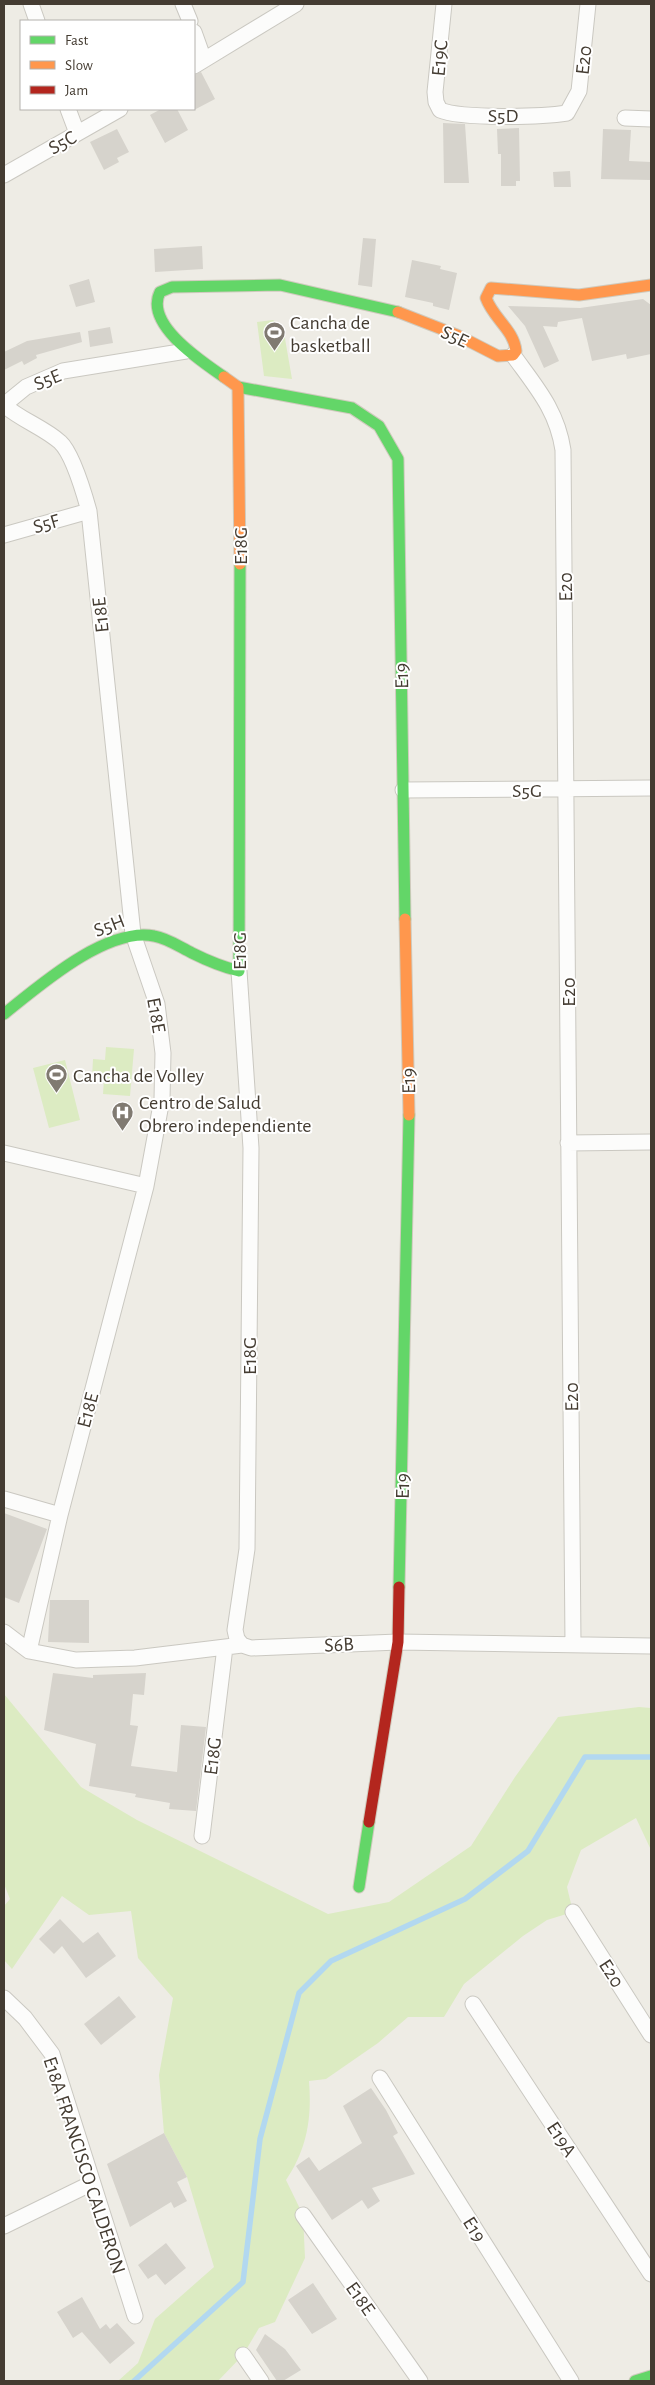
<svg xmlns="http://www.w3.org/2000/svg" width="655" height="2385" viewBox="0 0 655 2385" font-family="'Alegreya Sans',sans-serif">
	<style>
		.green { fill: #dcebc2 }
		.lines { fill: none; stroke-linecap: round; stroke-linejoin: round }
		.stream { stroke: #b2d8f0; stroke-width: 5.5 }
		.building { fill: #d6d3cc }
		.street-casing { stroke: #cac8c1; stroke-width: 17 }
		.fast-casing { stroke: #cfcabd; stroke-width: 13 }
		.slow-casing { stroke: #cfcabd; stroke-width: 13 }
		.jam-casing { stroke: #cfcabd; stroke-width: 13 }
		.street { stroke: #fcfcfb; stroke-width: 15 }
		.fast { stroke: #63d668; stroke-width: 11 }
		.slow { stroke: #ff974d; stroke-width: 11 }
		.jam { stroke: #b3261e; stroke-width: 11 }
		.labels { text-anchor: middle; stroke-width: 4; stroke-linejoin: round; paint-order: stroke }
		.street-label { font-size: 20px; fill: #443c32; stroke: #fff }
		.poi-label { font-size: 20px; fill: #443c32; stroke: #fff; text-anchor: start }
	</style>
	<rect width="100%" height="100%" fill="#eeece5"/>
	<!-- green -->
	<path class="green" d="M 273,320 L 283,327 L 292,379 L 264,376 L 257,322 Z
		M 106,1047 L 134,1049 L 130,1096 L 103,1094 L 104,1079 L 92,1078 L 93,1059 L 105,1060 Z
		M 65,1060 L 80,1120 L 49,1128 L 33,1068 Z
		M 4,1694 L 81,1787 L 137,1820 L 328,1914 L 389,1902 L 471,1846 L 515,1777 L 558,1717 L 639,1707 L 651,1708 L 651,1850 L 636,1818 L 581,1850 L 567,1887 L 573,1912 L 547,1920 L 523,1936 L 464,1984 L 444,2017 L 408,2017 L 378,2043 L 326,2079 L 309,2081 C 312,2118 307,2149 286,2180 L 303,2215 L 305,2258 L 275,2322 L 259,2328 L 243,2355 L 218,2381 L 118,2381 L 138,2363 L 155,2319 L 214,2267 L 187,2177 L 164,2133 L 159,2075 L 173,1998 L 138,1958 L 131,1911 L 89,1915 L 62,1896 L 12,1969 L 4,1960 L 4,1906 L 10,1899 L 4,1884 Z"/>
	<g class="lines">
		<!-- stream -->
		<path class="stream" d="M 134,2381 L 243,2282 L 260,2139 L 299,1993 L 331,1961 L 465,1899 L 528,1851 L 585,1757 L 651,1757"/>
	</g>
	<!-- building -->
	<path class="building" d="M 201,72 L 215,99 L 194,110 L 194,75 Z
		M 161,109 L 177,109 L 188,130 L 165,143 L 150,115 Z
		M 443,123 L 465,124 L 469,183 L 444,183 Z
		M 519,128 L 520,181 L 516,181 L 516,186 L 501,186 L 501,154 L 498,154 L 497,129 Z
		M 117,129 L 129,152 L 117,158 L 119,162 L 104,170 L 90,142 Z
		M 603,129 L 631,130 L 629,161 L 651,162 L 651,180 L 601,179 Z
		M 570,171 L 571,187 L 554,187 L 553,172 Z
		M 363,238 L 376,239 L 372,287 L 358,285 Z
		M 202,246 L 203,269 L 155,272 L 154,249 Z
		M 412,260 L 441,266 L 440,269 L 457,273 L 449,310 L 433,306 L 433,303 L 405,297 Z
		M 89,279 L 95,302 L 76,307 L 69,285 Z
		M 643,299 L 651,305 L 651,354 L 627,359 L 626,354 L 592,361 L 582,318 L 558,322 L 557,327 L 543,326 L 559,361 L 544,368 L 525,326 L 508,306 L 580,308 Z
		M 110,327 L 113,343 L 90,347 L 88,331 Z
		M 80,332 L 82,342 L 36,355 L 37,358 L 24,365 L 22,361 L 4,370 L 4,352 L 27,341 Z
		M 4,1513 L 47,1529 L 19,1603 L 4,1597 Z
		M 50,1600 L 89,1600 L 89,1643 L 48,1642 Z
		M 53,1673 L 93,1678 L 93,1675 L 146,1673 L 144,1695 L 133,1694 L 130,1725 L 138,1726 L 131,1766 L 177,1772 L 181,1725 L 206,1727 L 196,1811 L 169,1809 L 170,1803 L 135,1797 L 136,1794 L 89,1786 L 96,1744 L 44,1730 Z
		M 60,1919 L 83,1943 L 98,1932 L 116,1956 L 86,1978 L 62,1946 L 54,1954 L 39,1939 Z
		M 119,1996 L 136,2017 L 101,2045 L 84,2024 Z
		M 371,2088 L 386,2110 L 398,2133 L 393,2136 L 415,2174 L 372,2188 L 380,2201 L 368,2209 L 362,2200 L 332,2220 L 296,2166 L 309,2157 L 319,2171 L 362,2143 L 343,2106 Z
		M 164,2133 L 187,2177 L 177,2182 L 187,2201 L 174,2208 L 171,2202 L 130,2227 L 107,2164 Z
		M 166,2243 L 186,2268 L 165,2285 L 156,2274 L 148,2279 L 138,2265 Z
		M 313,2283 L 337,2319 L 312,2334 L 288,2300 Z
		M 82,2297 L 100,2329 L 106,2324 L 110,2329 L 117,2323 L 135,2343 L 110,2364 L 82,2332 L 73,2338 L 57,2312 Z
		M 265,2334 L 285,2349 L 301,2370 L 283,2381 L 277,2381 L 256,2350 Z"/>
	<g class="lines">
		<defs>
			<path id="street" d="M 31,4 L 37,21
				M 183,4 L 190,21
				M 444,4 L 435,92 L 436,102 L 440,110 C 461,119 543,117 567,113 L 579,91 L 588,4
				M 194,32 L 204,60
				M 194,66 L 296,4
				M 68,109 L 77,133
				M 625,118 L 651,119
				M 4,175 L 120,109
				M 513,355 C 536,387 557,410 563,450 L 573,1644
				M 4,405 C 21,420 43,427 60,442 C 73,454 84,493 89,511 L 133,934 L 157,1004 L 163,1053 L 162,1099 L 146,1186 L 60,1515 L 29,1651
				M 4,405 L 26,387 L 63,371 L 186,351
				M 4,535 L 89,511
				M 403,790 L 651,788
				M 239,971 L 251,1148 L 247,1549 L 235,1630 L 237,1639 L 242,1645
				M 568,1143 L 651,1142
				M 4,1153 L 146,1186
				M 4,1499 L 60,1515
				M 4,1632 L 29,1651 L 76,1660 L 135,1658 L 242,1645 L 251,1648 L 398,1642 L 651,1646
				M 202,1836 L 225,1647
				M 573,1912 L 651,2035
				M 4,1998 L 25,2018 L 52,2054 L 135,2316
				M 473,2004 L 651,2274
				M 380,2078 L 571,2381
				M 303,2215 L 420,2381
				M 4,2226 L 92,2183
				M 243,2355 L 261,2381"/>
			<path id="fast" d="M 224,377 C 201,361 144,324 160,292 L 172,287 L 280,285 L 398,312
				M 238,387 L 352,408 L 379,426 L 398,459 L 405,919
				M 4,1014 C 39,986 106,927 154,936 C 167,938 180,947 192,953 C 208,961 223,967 239,971 L 240,564
				M 399,1587 L 409,1115
				M 359,1887 L 369,1822
				M 635,2381 L 651,2376"/>
			<path id="slow" d="M 398,312 L 457,335 L 498,356 L 513,355 L 516,351 C 514,330 493,318 486,298 L 491,288 L 579,295 L 651,285
				M 224,377 L 238,387 L 240,564
				M 405,919 L 409,1115"/>
			<path id="jam" d="M 369,1822 L 398,1642 L 399,1587"/>
		</defs>
		<!-- street casing -->
		<use href="#street" class="street-casing"/>
		<!-- fast casing -->
		<use href="#fast" class="fast-casing"/>
		<!-- slow casing -->
		<use href="#slow" class="slow-casing"/>
		<!-- jam casing -->
		<use href="#jam" class="jam-casing"/>
		<!-- street -->
		<use href="#street" class="street"/>
		<!-- fast -->
		<use href="#fast" class="fast"/>
		<!-- slow -->
		<use href="#slow" class="slow"/>
		<!-- jam -->
		<use href="#jam" class="jam"/>
	</g>
	<!-- icons -->
	<defs>
		<symbol id="stadium-pin" viewBox="-11 -11 22 30"><path d="M0 17L-7.5 6A9.5 9.5 0 1 1 7.5 6Z" fill="#807a71" stroke="#fff"/><path d="M0-5a6.5 5 0 1 0 0 10a6.5 5 0 1 0 0-10ZM-3.5-1.8h7v3.6h-7Z" fill="#fff"/></symbol>
		<symbol id="hospital-pin" viewBox="-11 -11 22 30"><path d="M0 17L-7.5 6A9.5 9.5 0 1 1 7.5 6Z" fill="#807a71" stroke="#fff"/><path d="M-5-5h3v3.5h4V-5h3V5h-3V1.5h-4V5h-3Z" fill="#fff"/></symbol>
	</defs>
	<g fill-rule="evenodd">
		<use href="#stadium-pin" x="262" y="320" width="25" height="34"/>
		<use href="#stadium-pin" x="44" y="1062" width="25" height="34"/>
		<use href="#hospital-pin" x="110" y="1100" width="25" height="34"/>
	</g>
	<g class="labels">
		<!-- street labels -->
		<g class="street-label">
			<text transform="translate(439 58) rotate(-85)" y="7">E19C</text>
			<text transform="translate(583 60) rotate(-84)" y="7">E20</text>
			<text x="503" y="122">S5D</text>
			<text transform="translate(62 142) rotate(-29)" y="7">S5C</text>
			<text transform="translate(455 336) rotate(25)" y="7">S5E</text>
			<text transform="translate(47 379) rotate(-22)" y="7">S5E</text>
			<text transform="translate(46 523) rotate(-16)" y="7">S5F</text>
			<text transform="translate(240 546) rotate(-90)" y="7">E18G</text>
			<text transform="translate(565 587) rotate(-91)" y="7">E20</text>
			<text transform="translate(100 615) rotate(-96)" y="7">E18E</text>
			<text transform="translate(401 676) rotate(-91)" y="7">E19</text>
			<text x="527" y="797">S5G</text>
			<text transform="translate(109 925) rotate(-21)" y="7">S5H</text>
			<text transform="translate(239 951) rotate(-90)" y="7">E18G</text>
			<text transform="translate(568 992) rotate(-90)" y="7">E20</text>
			<text transform="translate(157 1015) rotate(80)" y="7">E18E</text>
			<text transform="translate(408 1081) rotate(-91)" y="7">E19</text>
			<text transform="translate(249 1356) rotate(-90)" y="7">E18G</text>
			<text transform="translate(571 1397) rotate(-91)" y="7">E20</text>
			<text transform="translate(87 1410) rotate(-75)" y="7">E18E</text>
			<text transform="translate(402 1486) rotate(-89)" y="7">E19</text>
			<text transform="translate(339 1644) rotate(-3)" y="7">S6B</text>
			<text transform="translate(212 1756) rotate(-83)" y="7">E18G</text>
			<text transform="translate(612 1973) rotate(57)" y="7">E20</text>
			<text transform="translate(562 2139) rotate(57)" y="7">E19A</text>
			<text transform="translate(85 2165) rotate(72)" y="7">E18A FRANCISCO CALDERON</text>
			<text transform="translate(475 2229) rotate(58)" y="7">E19</text>
			<text transform="translate(361 2298) rotate(55)" y="7">E18E</text>
		</g>
		<!-- poi labels -->
		<g class="poi-label">
			<text x="290" y="329">Cancha de<tspan x="290" dy="23">basketball</tspan></text>
			<text x="73" y="1082">Cancha de Volley</text>
			<text x="139" y="1109">Centro de Salud<tspan x="139" dy="23">Obrero independiente</tspan></text>
		</g>
	</g>
	<!-- border -->
	<rect width="655" height="2385" fill="none" stroke="#443c32" stroke-width="10"/>
	<!-- legend -->
	<rect x="20" y="20" width="175" height="90" fill="#ffffff" stroke="#b4b1ad"/>
	<rect x="30" y="36" width="25" height="8" fill="#63d668" stroke="#b4b1ad"/>
	<text x="65" y="45" font-size="15" fill="#443c32">Fast</text>
	<rect x="30" y="61" width="25" height="8" fill="#ff974d" stroke="#b4b1ad"/>
	<text x="65" y="70" font-size="15" fill="#443c32">Slow</text>
	<rect x="30" y="86" width="25" height="8" fill="#b3261e" stroke="#b4b1ad"/>
	<text x="65" y="95" font-size="15" fill="#443c32">Jam</text>
</svg>
